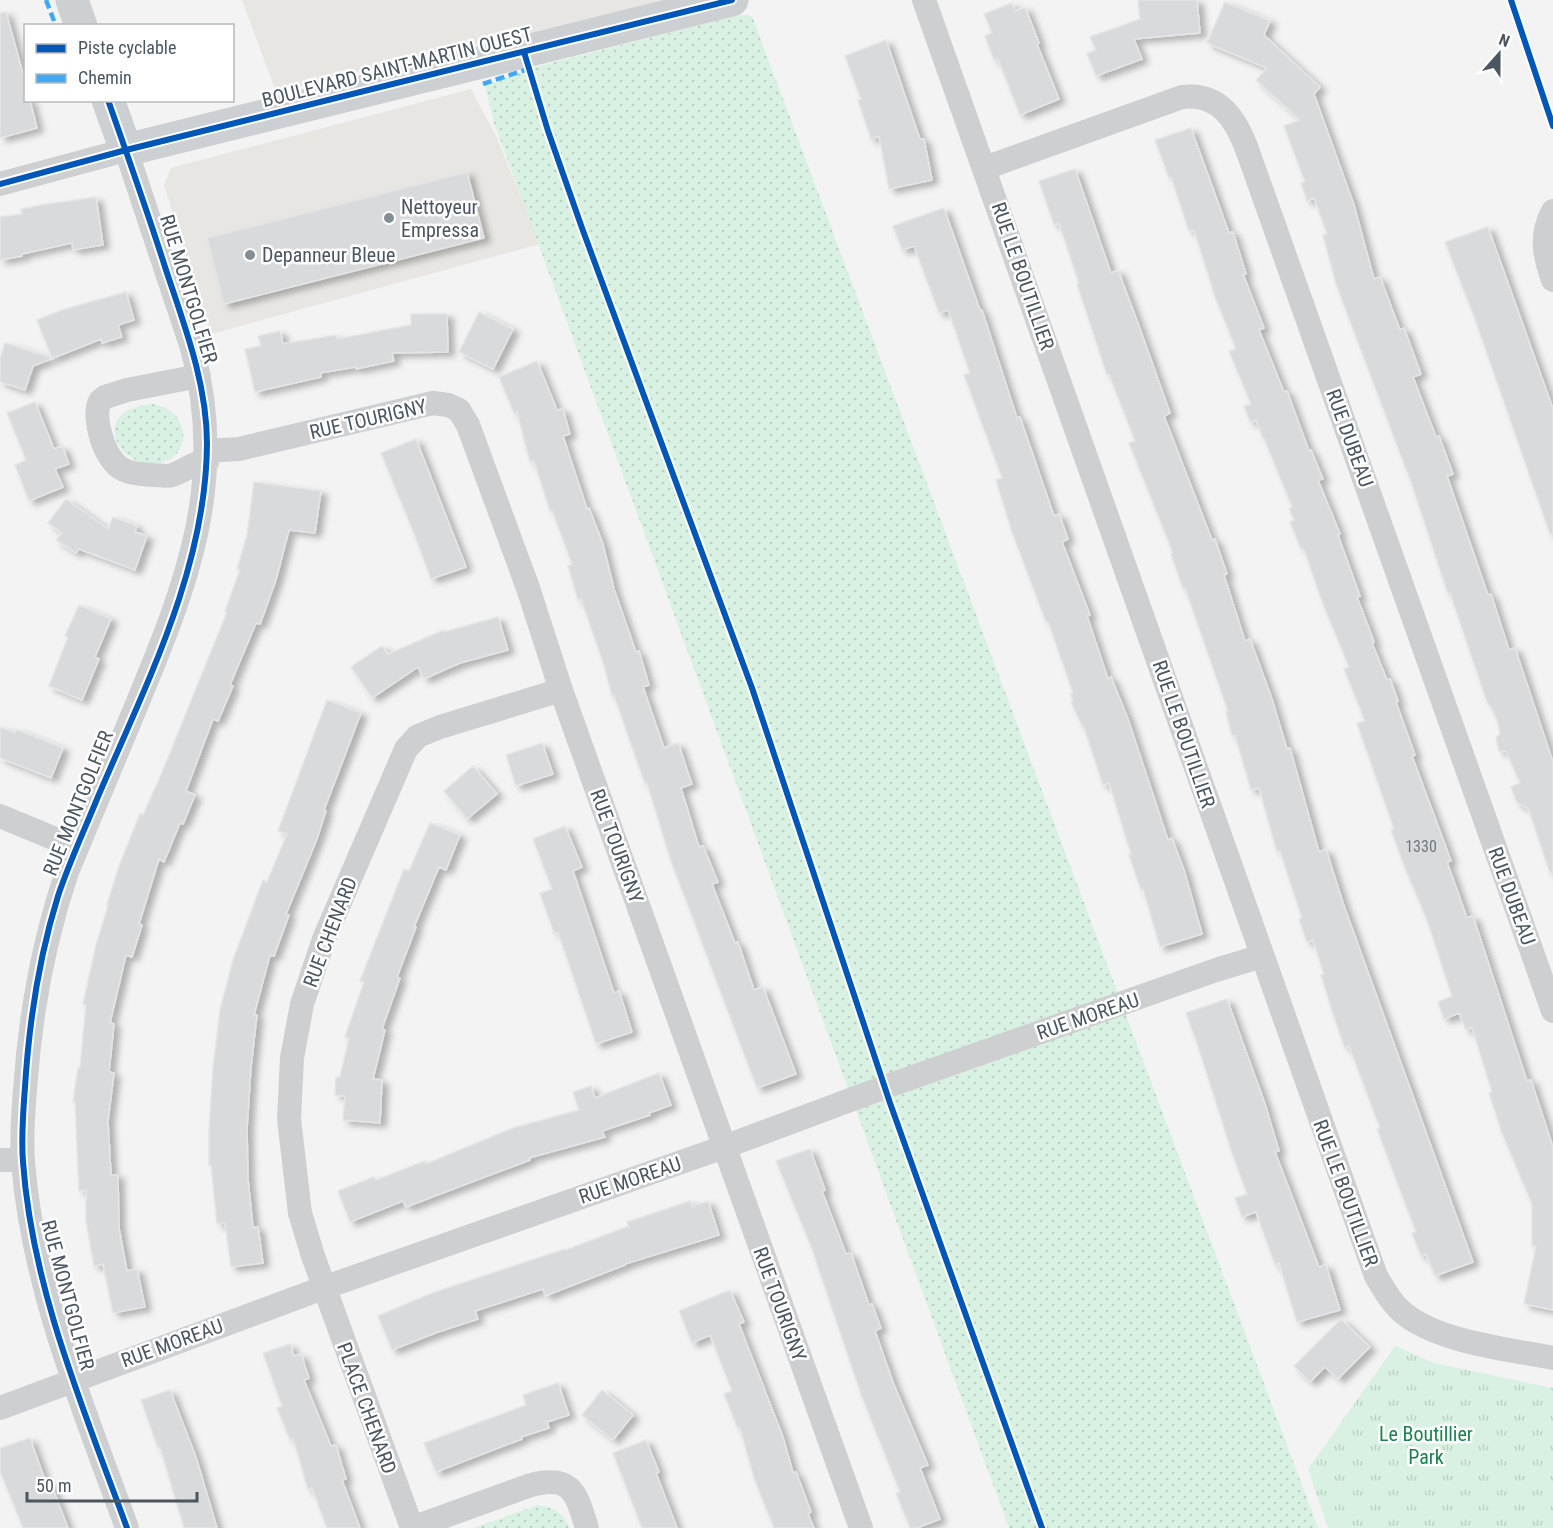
<svg xmlns="http://www.w3.org/2000/svg" width="1553" height="1528" viewBox="0 0 1553 1528" font-family="'Roboto Condensed',sans-serif">
	<style>
		.commercial { fill: #e7e6e2 }
		.grass { fill: url(#grass-dots) }
		.park { fill: url(#park-tufts) }
		.building { fill: #d9dadb; stroke: #e4e5e6; stroke-width: 1.5; filter: url(#shadow) }
		.lines { fill: none; stroke-linecap: round; stroke-linejoin: round }
		.minor { stroke: #cdcfd1; stroke-width: 24 }
		.secondary { stroke: #cdd0d3; stroke-width: 33 }
		.quiet { stroke: #3fa9f5; stroke-width: 4.5; stroke-dasharray: 9 4.5; stroke-linecap: butt }
		.cycleway-casing { stroke: #fff; stroke-width: 10 }
		.cycleway { stroke: #0057b8; stroke-width: 6 }
		.poi-dot { fill: #858d93; stroke: #fff; stroke-width: 2 }
		.labels { text-anchor: middle; stroke-width: 5; stroke-linejoin: round; paint-order: stroke }
		.number-label { font-size: 16px; fill: #6f7880 }
		.street-label { font-size: 20px; fill: #4a5660; stroke: #fff }
		.poi-label { font-size: 20px; fill: #4a5660; stroke: #fff; text-anchor: start }
		.park-label { font-size: 20px; fill: #19834d; stroke: #fff }
	</style>
	<defs>
		<pattern id="grass-dots" width="8" height="8" patternUnits="userSpaceOnUse" patternTransform="scale(1.5)"><rect width="8" height="8" fill="#d9f1e2"/><path d="M2 2h.1M6 6h.1" fill="none" stroke="#bcd1c4" stroke-width="1.8" stroke-linecap="round"/></pattern>
		<pattern id="park-tufts" width="24" height="20" patternUnits="userSpaceOnUse" patternTransform="scale(1.5)"><rect width="24" height="20" fill="#d9f1e2"/><path d="M3 7l-1-3M5 7V3M7 7l1-3M15 17l-1-3M17 17v-4M19 17l1-3" fill="none" stroke="#bcd1c4"/></pattern>
		<filter id="shadow"><feDropShadow dx="6" dy="4" stdDeviation="3" flood-color="#0004"/></filter>
	</defs>
	<rect width="100%" height="100%" fill="#f3f3f3"/>
	<!-- commercial -->
	<path class="commercial" d="M 242,0 L 668,0 L 276,92 Z
		M 471,89 L 497,138 L 540,244 L 211,334 L 164,185 L 171,168 Z"/>
	<!-- grass -->
	<path class="grass" d="M 739,15 L 752,16 L 1318,1528 L 1009,1528 L 494,123 L 485,86 L 528,69 Z
		M 151,404 C 190,408 195,456 159,463 C 120,471 86,411 151,404 Z
		M 538,1505 C 554,1507 564,1513 569,1528 L 473,1528 Z"/>
	<!-- park -->
	<path class="park" d="M 1395,1346 L 1434,1363 L 1553,1388 L 1553,1528 L 1328,1528 L 1308,1469 Z"/>
	<!-- building -->
	<path class="building" d="M 1138,0 L 1197,0 L 1200,33 L 1134,39 L 1142,59 L 1096,76 L 1087,53 L 1096,50 L 1090,37 L 1140,19 Z
		M 1225,2 L 1270,21 L 1264,35 L 1320,87 L 1314,94 L 1354,205 L 1374,279 L 1380,277 L 1400,330 L 1404,328 L 1421,374 L 1413,377 L 1436,437 L 1439,436 L 1453,474 L 1447,476 L 1488,595 L 1491,594 L 1509,650 L 1515,648 L 1553,762 L 1553,872 L 1550,873 L 1528,808 L 1517,803 L 1511,787 L 1520,783 L 1506,751 L 1499,751 L 1496,737 L 1500,734 L 1497,719 L 1486,699 L 1450,593 L 1448,594 L 1412,485 L 1336,284 L 1323,235 L 1327,234 L 1314,198 L 1307,201 L 1301,183 L 1305,182 L 1284,126 L 1300,120 L 1256,80 L 1267,68 L 1207,43 Z
		M 1012,3 L 1015,11 L 1025,7 L 1039,43 L 1037,44 L 1059,99 L 1020,115 L 998,59 L 994,60 L 985,36 L 992,33 L 984,14 Z
		M 6,12 L 26,85 L 26,100 L 30,100 L 37,128 L 0,138 L 0,13 Z
		M 886,40 L 920,139 L 924,139 L 932,180 L 889,189 L 879,136 L 871,139 L 858,100 L 861,99 L 845,56 Z
		M 1191,128 L 1229,233 L 1233,232 L 1246,274 L 1243,274 L 1264,328 L 1259,330 L 1284,392 L 1287,391 L 1309,451 L 1311,450 L 1323,479 L 1318,480 L 1340,534 L 1338,535 L 1360,596 L 1357,597 L 1374,642 L 1372,643 L 1387,680 L 1390,679 L 1398,701 L 1396,702 L 1415,755 L 1412,756 L 1451,861 L 1447,862 L 1467,918 L 1473,916 L 1527,1081 L 1531,1080 L 1553,1147 L 1553,1310 L 1524,1304 L 1536,1246 L 1532,1246 L 1532,1204 L 1502,1133 L 1489,1093 L 1492,1092 L 1472,1027 L 1466,1030 L 1459,1013 L 1444,1019 L 1438,1002 L 1452,996 L 1427,920 L 1405,868 L 1391,830 L 1394,829 L 1357,723 L 1365,721 L 1344,669 L 1349,667 L 1323,604 L 1304,549 L 1301,549 L 1290,522 L 1294,520 L 1289,509 L 1292,507 L 1264,438 L 1263,438 L 1256,420 L 1250,422 L 1244,406 L 1251,404 L 1229,351 L 1236,349 L 1215,297 L 1194,230 L 1189,231 L 1171,177 L 1169,178 L 1155,140 Z
		M 1075,169 L 1111,273 L 1118,270 L 1139,326 L 1170,413 L 1164,416 L 1212,540 L 1215,539 L 1227,574 L 1224,575 L 1245,641 L 1250,639 L 1272,699 L 1287,749 L 1290,748 L 1319,852 L 1326,849 L 1343,903 L 1473,1262 L 1435,1276 L 1426,1254 L 1421,1256 L 1412,1233 L 1416,1232 L 1377,1129 L 1380,1128 L 1349,1046 L 1345,1048 L 1336,1023 L 1321,975 L 1324,974 L 1313,940 L 1307,942 L 1299,919 L 1302,918 L 1280,851 L 1277,852 L 1259,788 L 1251,790 L 1235,735 L 1232,736 L 1226,712 L 1228,711 L 1185,588 L 1183,589 L 1171,554 L 1173,553 L 1129,443 L 1135,441 L 1109,374 L 1107,375 L 1077,284 L 1079,283 L 1059,223 L 1054,225 L 1039,181 Z
		M 467,172 L 484,238 L 224,304 L 207,238 Z
		M 96,197 L 103,245 L 73,250 L 72,243 L 22,254 L 22,256 L 0,260 L 0,217 L 22,214 L 21,209 L 42,205 Z
		M 944,208 L 980,310 L 982,310 L 1017,418 L 1020,417 L 1054,516 L 1059,514 L 1068,539 L 1062,542 L 1090,615 L 1087,616 L 1108,679 L 1111,677 L 1128,719 L 1168,840 L 1172,838 L 1185,873 L 1202,934 L 1160,947 L 1143,889 L 1141,890 L 1129,855 L 1131,854 L 1109,783 L 1103,785 L 1084,727 L 1083,728 L 1071,702 L 1073,701 L 1070,694 L 1073,693 L 1048,621 L 1046,622 L 1012,532 L 996,480 L 1002,478 L 964,375 L 970,373 L 948,310 L 939,313 L 914,246 L 902,250 L 893,226 Z
		M 1488,227 L 1553,409 L 1553,534 L 1550,534 L 1475,319 L 1445,242 Z
		M 126,292 L 134,320 L 118,325 L 122,337 L 102,343 L 101,339 L 33,366 L 25,390 L 0,382 L 0,358 L 5,343 L 52,358 L 37,320 L 62,310 Z
		M 479,312 L 513,329 L 493,369 L 459,352 Z
		M 411,314 L 447,314 L 448,352 L 392,353 L 394,361 L 356,369 L 356,367 L 320,373 L 321,377 L 255,392 L 245,349 L 261,346 L 258,336 L 280,331 L 283,344 L 336,335 L 337,339 L 411,325 Z
		M 537,361 L 557,410 L 563,409 L 570,434 L 563,436 L 587,509 L 589,508 L 603,544 L 614,589 L 636,652 L 639,651 L 649,685 L 643,687 L 664,748 L 678,743 L 692,784 L 681,788 L 699,847 L 703,846 L 718,882 L 712,884 L 735,943 L 738,942 L 754,990 L 763,987 L 796,1074 L 757,1088 L 671,861 L 647,783 L 645,784 L 614,695 L 612,696 L 603,662 L 581,599 L 578,600 L 568,566 L 572,564 L 552,510 L 550,511 L 534,461 L 530,462 L 517,412 L 514,413 L 499,377 Z
		M 35,402 L 54,449 L 62,446 L 69,464 L 55,469 L 63,487 L 29,501 L 15,465 L 26,460 L 7,413 Z
		M 416,439 L 466,567 L 431,579 L 415,536 L 381,453 Z
		M 254,482 L 321,491 L 315,533 L 289,530 L 276,580 L 260,624 L 256,623 L 230,685 L 233,686 L 218,721 L 213,719 L 186,791 L 195,795 L 183,824 L 180,823 L 164,862 L 159,859 L 139,924 L 142,925 L 132,957 L 126,955 L 110,1023 L 114,1024 L 109,1072 L 114,1073 L 108,1121 L 111,1175 L 118,1175 L 119,1228 L 127,1271 L 137,1269 L 145,1307 L 113,1313 L 103,1264 L 94,1266 L 86,1221 L 86,1190 L 79,1191 L 75,1102 L 73,1102 L 78,1068 L 80,1068 L 86,1005 L 83,1004 L 96,945 L 108,906 L 107,905 L 119,866 L 140,814 L 143,815 L 161,775 L 227,612 L 225,611 L 240,570 L 237,569 L 247,535 Z
		M 66,499 L 108,529 L 113,517 L 137,526 L 135,532 L 147,536 L 135,570 L 79,549 L 76,553 L 56,540 L 62,533 L 48,523 Z
		M 79,605 L 111,619 L 95,657 L 99,659 L 82,700 L 49,686 L 68,637 L 65,636 Z
		M 498,617 L 508,650 L 460,663 L 424,679 L 418,667 L 372,698 L 351,667 L 382,646 L 388,654 L 444,630 L 444,632 Z
		M 327,700 L 361,713 L 324,810 L 326,811 L 317,839 L 286,914 L 289,915 L 274,956 L 270,955 L 254,1015 L 257,1015 L 251,1067 L 247,1129 L 248,1179 L 253,1228 L 258,1227 L 263,1263 L 231,1267 L 225,1223 L 217,1224 L 211,1165 L 209,1165 L 209,1129 L 213,1068 L 220,1010 L 233,960 L 263,880 L 267,882 L 287,834 L 278,831 Z
		M 0,727 L 15,733 L 16,729 L 63,748 L 51,778 L 0,758 Z
		M 542,743 L 553,774 L 516,786 L 506,755 Z
		M 473,766 L 497,794 L 467,819 L 444,791 Z
		M 430,823 L 460,835 L 446,870 L 439,867 L 414,927 L 416,927 L 397,977 L 400,978 L 382,1029 L 385,1030 L 373,1079 L 382,1080 L 380,1123 L 343,1120 L 345,1096 L 335,1095 L 336,1077 L 340,1077 L 349,1038 L 345,1037 L 364,982 L 360,981 L 404,869 L 409,871 Z
		M 565,826 L 582,867 L 573,871 L 614,993 L 619,991 L 632,1032 L 596,1044 L 558,932 L 554,933 L 540,893 L 552,889 L 533,839 Z
		M 1227,999 L 1265,1104 L 1279,1151 L 1275,1152 L 1319,1267 L 1326,1265 L 1340,1310 L 1297,1322 L 1279,1263 L 1275,1265 L 1256,1212 L 1242,1217 L 1235,1198 L 1247,1194 L 1232,1153 L 1199,1049 L 1186,1013 Z
		M 659,1073 L 671,1105 L 649,1113 L 650,1115 L 602,1131 L 605,1137 L 529,1158 L 530,1160 L 406,1207 L 403,1201 L 350,1222 L 338,1191 L 374,1177 L 376,1180 L 425,1161 L 426,1164 L 513,1128 L 579,1110 L 573,1092 L 591,1086 L 595,1098 Z
		M 810,1149 L 825,1190 L 822,1191 L 846,1254 L 851,1253 L 869,1305 L 872,1304 L 881,1328 L 875,1331 L 894,1385 L 928,1465 L 920,1468 L 940,1519 L 917,1528 L 910,1528 L 896,1493 L 900,1492 L 862,1397 L 812,1249 L 776,1161 Z
		M 690,1201 L 692,1207 L 708,1201 L 719,1235 L 625,1264 L 625,1265 L 545,1296 L 543,1289 L 475,1311 L 478,1319 L 438,1332 L 392,1350 L 378,1316 L 432,1293 L 565,1249 L 566,1250 L 629,1226 L 627,1222 Z
		M 730,1290 L 744,1322 L 739,1324 L 783,1437 L 793,1473 L 796,1472 L 811,1512 L 808,1514 L 814,1528 L 774,1528 L 754,1478 L 740,1428 L 738,1429 L 724,1394 L 732,1391 L 710,1335 L 692,1343 L 679,1311 Z
		M 1341,1319 L 1370,1347 L 1338,1379 L 1325,1367 L 1310,1382 L 1294,1366 Z
		M 290,1344 L 294,1356 L 301,1354 L 309,1378 L 304,1380 L 331,1446 L 336,1445 L 346,1479 L 342,1480 L 360,1528 L 327,1528 L 312,1488 L 308,1490 L 293,1438 L 290,1440 L 277,1408 L 282,1406 L 263,1353 Z
		M 558,1383 L 569,1415 L 547,1422 L 549,1428 L 521,1437 L 522,1439 L 436,1472 L 424,1443 L 526,1405 L 523,1395 Z
		M 170,1390 L 196,1457 L 217,1528 L 184,1528 L 160,1447 L 158,1448 L 141,1400 Z
		M 602,1390 L 633,1415 L 613,1440 L 582,1415 Z
		M 30,1438 L 47,1486 L 51,1484 L 68,1528 L 23,1528 L 0,1471 L 0,1448 Z
		M 646,1440 L 659,1472 L 656,1473 L 677,1528 L 642,1528 L 613,1453 Z"/>
	<g class="lines">
		<!-- minor -->
		<path class="minor" d="M 924,0 L 1376,1276 C 1383,1288 1390,1301 1400,1310 C 1434,1342 1508,1349 1553,1358
			M 985,168 L 1182,97 C 1220,92 1237,121 1248,152 L 1553,1011
			M 0,184 L 126,150 L 192,348 C 228,480 187,584 137,704 C 114,760 90,816 67,872 C 43,943 30,1016 25,1090 C 23,1114 21,1138 23,1162 C 33,1289 84,1409 127,1528
			M 1553,211 C 1540,235 1544,255 1553,280
			M 199,376 L 127,390 L 105,397 L 100,401 C 94,413 99,431 103,443 C 114,470 125,474 153,475 C 159,475 167,477 172,475 C 186,471 192,462 207,462
			M 206,451 L 239,449 L 433,403 L 448,405 L 459,410 L 468,425 L 528,588 L 561,690 L 861,1528
			M 0,816 L 77,848
			M 0,1160 L 23,1160
			M 0,1408 L 323,1288 L 724,1147 L 885,1087 L 1216,970 L 1262,956
			M 412,1528 L 313,1256 L 300,1213 L 289,1119 L 292,1058 L 302,1004 L 324,939 L 406,749 L 418,736 L 440,727 L 561,690
			M 412,1528 L 531,1485 C 573,1474 576,1494 587,1528"/>
		<!-- secondary -->
		<path class="secondary" d="M 72,0 L 81,26
			M 108,100 L 126,150 L 732,0"/>
		<!-- quiet -->
		<path class="quiet" d="M 46,0 L 56,26
			M 483,84 L 528,69"/>
		<defs>
			<path id="cycleway" d="M 1511,0 L 1553,126
				M 524,52 L 548,131 L 582,228 L 752,688 L 890,1103 L 1042,1528
				M 108,100 C 128,157 148,213 166,270 C 185,327 207,384 207,444 C 206,570 145,686 97,799 C 84,831 69,863 58,896 C 39,957 29,1023 25,1087 C 23,1112 21,1137 23,1162 C 32,1289 84,1410 127,1528
				M 0,184 L 126,150 L 732,0"/>
		</defs>
		<!-- cycleway casing -->
		<use href="#cycleway" class="cycleway-casing"/>
		<!-- cycleway -->
		<use href="#cycleway" class="cycleway"/>
	</g>
	<!-- markers -->
	<g class="poi-dot">
		<circle cx="389" cy="218" r="6"/>
		<circle cx="250" cy="255" r="6"/>
	</g>
	<g class="labels">
		<!-- number labels -->
		<g class="number-label">
			<text x="1421" y="852">1330</text>
		</g>
		<!-- street labels -->
		<g class="street-label">
			<text transform="translate(397 67) rotate(-14)" y="7">BOULEVARD SAINT-MARTIN OUEST</text>
			<text transform="translate(1023 276) rotate(71)" y="7">RUE LE BOUTILLIER</text>
			<text transform="translate(189 289) rotate(73)" y="7">RUE MONTGOLFIER</text>
			<text transform="translate(368 419) rotate(-13)" y="7">RUE TOURIGNY</text>
			<text transform="translate(1350 438) rotate(70)" y="7">RUE DUBEAU</text>
			<text transform="translate(1184 734) rotate(71)" y="7">RUE LE BOUTILLIER</text>
			<text transform="translate(78 803) rotate(-68)" y="7">RUE MONTGOLFIER</text>
			<text transform="translate(617 846) rotate(70)" y="7">RUE TOURIGNY</text>
			<text transform="translate(1512 896) rotate(70)" y="7">RUE DUBEAU</text>
			<text transform="translate(330 932) rotate(-69)" y="7">RUE CHENARD</text>
			<text transform="translate(1088 1016) rotate(-19)" y="7">RUE MOREAU</text>
			<text transform="translate(630 1180) rotate(-19)" y="7">RUE MOREAU</text>
			<text transform="translate(1346 1193) rotate(70)" y="7">RUE LE BOUTILLIER</text>
			<text transform="translate(68 1295) rotate(75)" y="7">RUE MONTGOLFIER</text>
			<text transform="translate(780 1304) rotate(70)" y="7">RUE TOURIGNY</text>
			<text transform="translate(172 1343) rotate(-20)" y="7">RUE MOREAU</text>
			<text transform="translate(367 1408) rotate(70)" y="7">PLACE CHENARD</text>
		</g>
		<!-- poi labels -->
		<g class="poi-label">
			<text x="401" y="214">Nettoyeur<tspan x="401" dy="23">Empressa</tspan></text>
			<text x="262" y="262">Depanneur Bleue</text>
		</g>
		<!-- park labels -->
		<g class="park-label">
			<text x="1426" y="1441">Le Boutillier<tspan x="1426" dy="23">Park</tspan></text>
		</g>
	</g>
	<!-- legend -->
	<rect x="24" y="24" width="210" height="78" fill="#ffffff" stroke="#b7bbbf" stroke-width="1.5"/>
	<rect x="36" y="44" width="30" height="9" fill="#0057b8" stroke="#b7bbbf" stroke-width="1.5"/>
	<text x="78" y="54" font-size="18" fill="#4a5660">Piste cyclable</text>
	<rect x="36" y="74" width="30" height="9" fill="#3fa9f5" stroke="#b7bbbf" stroke-width="1.5"/>
	<text x="78" y="84" font-size="18" fill="#4a5660">Chemin</text>
	<!-- north arrow -->
	<g transform="translate(1499 54) rotate(21)" stroke="#ffffff" stroke-width="4.5" paint-order="stroke">
	<path d="M0-4.5L10 22L0 15L-10 22Z" fill="#4a5660"/>
	<text y="-9" font-size="16" font-weight="bold" text-anchor="middle" fill="#4a5660">N</text>
	</g>
	<!-- scale -->
	<path d="M27 1492v9h170v-9" fill="none" stroke="#4a5660" stroke-width="3"/>
	<text x="36" y="1492" font-size="18" fill="#4a5660" stroke="#ffffff" stroke-width="4.5" paint-order="stroke">50 m</text>
</svg>
